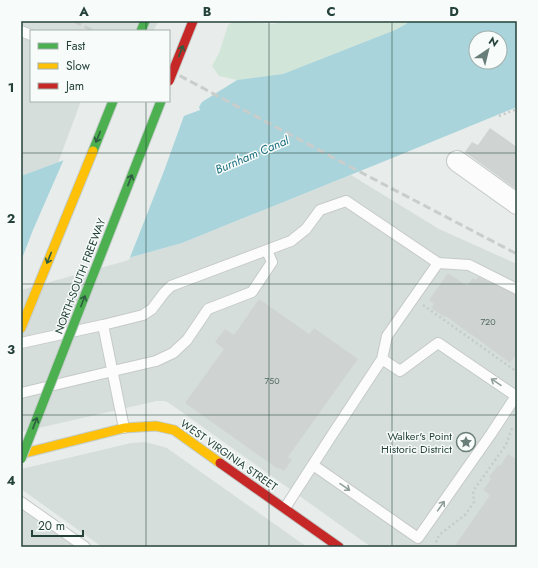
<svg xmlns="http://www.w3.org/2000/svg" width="538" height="568" viewBox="0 0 538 568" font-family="Jost,sans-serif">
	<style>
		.built { fill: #d6dedb }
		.green { fill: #d1e6d8 }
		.water { fill: #a9d4db; fill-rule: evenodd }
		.pier { fill: #e8edeb }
		.building { fill: #cfd4d2 }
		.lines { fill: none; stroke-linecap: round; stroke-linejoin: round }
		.lane-casing { stroke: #c5cac8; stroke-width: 12 }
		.street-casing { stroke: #c5cac8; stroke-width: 22 }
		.fast-casing { stroke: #c3cbc8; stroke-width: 11 }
		.slow-casing { stroke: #c3cbc8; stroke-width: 11 }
		.jam-casing { stroke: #c3cbc8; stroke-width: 11 }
		.path { stroke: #c3ccca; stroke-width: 2.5; stroke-dasharray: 2 3; stroke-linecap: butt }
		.lane { stroke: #fcfcfc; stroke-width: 10 }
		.street { stroke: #fcfcfc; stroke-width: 20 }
		.fast { stroke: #4caf50; stroke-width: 9 }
		.slow { stroke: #ffc107; stroke-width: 9 }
		.jam { stroke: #c62828; stroke-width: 9 }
		.rail { stroke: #c9cdcc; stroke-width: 3; stroke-dasharray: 8 4; stroke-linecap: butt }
		.fast-bridge-casing { stroke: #c3ccc9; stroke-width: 11; stroke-linecap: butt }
		.jam-bridge-casing { stroke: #c3ccc9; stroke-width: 11; stroke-linecap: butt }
		.fast-bridge { stroke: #4caf50; stroke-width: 9 }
		.jam-bridge { stroke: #c62828; stroke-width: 9 }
		.oneway { stroke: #2e5d40 }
		.oneway2 { stroke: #909f9b }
		.grid { fill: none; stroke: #24423a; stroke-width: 1; stroke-opacity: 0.55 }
		.labels { text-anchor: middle; stroke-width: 3; stroke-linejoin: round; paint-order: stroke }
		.number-label { font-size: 9px; fill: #506761 }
		.street-label { font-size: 11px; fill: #24423a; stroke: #f7fbf9 }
		.poi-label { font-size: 11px; fill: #24423a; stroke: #f7fbf9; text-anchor: end }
		.water-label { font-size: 12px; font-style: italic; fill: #1c6f80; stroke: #f7fbf9 }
		.neatline { fill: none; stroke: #24423a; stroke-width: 1.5 }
		.grid-label { font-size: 13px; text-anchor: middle; font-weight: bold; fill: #24423a }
	</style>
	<rect width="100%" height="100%" fill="#e8edeb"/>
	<!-- built -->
	<path class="built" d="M 21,21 L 159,21 L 153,31 L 31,31 L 31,101 L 81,101 L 58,163 L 21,176 Z
		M 351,175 L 439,229 L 517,264 L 517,547 L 371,547 L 169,403 L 165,401 L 157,401 L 21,432 L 21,288 L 182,243 Z
		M 145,442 L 157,445 L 167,448 L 307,547 L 102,547 L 21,489 L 21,469 L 131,443 Z
		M 21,509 L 75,547 L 21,547 Z"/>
	<!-- green -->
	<path class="green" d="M 234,21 L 273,24 L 289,21 L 409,21 L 406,24 L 395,30 L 283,74 L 237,80 L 219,76 L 212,66 L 219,53 L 228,25 Z"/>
	<!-- water -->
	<path class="water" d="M 409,21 L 517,21 L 517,107 L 385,161 L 182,243 L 21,288 L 21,176 L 200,110 L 199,107 L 202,102 L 237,80 L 283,74 L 395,30 L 406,24 ZM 476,38 L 500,38 L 500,62 L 476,62 Z"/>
	<!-- pier -->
	<path class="pier" d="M 185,113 L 164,171 L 129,260 L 21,290 L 21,261 L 33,230 L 64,159 Z"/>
	<!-- building -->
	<path class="building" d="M 490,128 L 517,147 L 517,190 L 465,152 L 472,142 L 478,145 Z
		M 448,273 L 467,286 L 473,278 L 476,280 L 478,277 L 517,295 L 517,354 L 510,363 L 471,334 L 471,335 L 446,316 L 445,317 L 431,308 L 434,304 L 429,300 Z
		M 259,299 L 309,334 L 314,328 L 358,359 L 288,457 L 292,460 L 284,471 L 279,468 L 278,469 L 185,403 L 224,349 L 215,342 L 225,329 L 234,335 Z
		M 508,454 L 517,460 L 517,547 L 454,547 L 490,495 L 483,490 L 491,479 L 489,477 L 498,465 L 500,466 Z"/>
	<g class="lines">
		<defs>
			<path id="lane" d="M 21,31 L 31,35
				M 21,343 L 103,325
				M 21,393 L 113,371 L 156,361 L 173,353 L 187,340 L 208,309 L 252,292 L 272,262 L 267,251
				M 124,428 L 103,325 L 143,315 L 152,309 L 164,293 L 171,286 L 291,241 L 306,229 L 320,210 L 346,201 L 438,263
				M 313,465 L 418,538 L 491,434 L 516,396 L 438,343 L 400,371 L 382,359
				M 21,502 L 85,547
				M 285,508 L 332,435 L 382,359 L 387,336 L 438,263 L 469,265 L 517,289"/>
			<path id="street" d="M 457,161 L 517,204"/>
			<path id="fast" d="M 141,31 L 145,21
				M 93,151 L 113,101"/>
			<path id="slow" d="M 21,328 L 93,151
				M 21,454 L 124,428 L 156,426 L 174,430 L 220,463"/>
			<path id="jam" d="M 220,463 L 339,547"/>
		</defs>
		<!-- lane casing -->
		<use href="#lane" class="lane-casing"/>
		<!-- street casing -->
		<use href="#street" class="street-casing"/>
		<!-- fast casing -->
		<use href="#fast" class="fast-casing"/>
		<!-- slow casing -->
		<use href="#slow" class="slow-casing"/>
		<!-- jam casing -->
		<use href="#jam" class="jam-casing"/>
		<!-- path -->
		<path class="path" d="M 499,116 L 517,109
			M 423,305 L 517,372
			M 434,547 L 439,535 L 465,515 L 474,502 L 473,491 L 506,445 L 512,428"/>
		<!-- lane -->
		<use href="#lane" class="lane"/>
		<!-- street -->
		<use href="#street" class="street"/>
		<!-- fast -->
		<use href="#fast" class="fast"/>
		<!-- slow -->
		<use href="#slow" class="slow"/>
		<!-- jam -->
		<use href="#jam" class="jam"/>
		<!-- rail -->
		<path class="rail" d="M 74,21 L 93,31
			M 169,70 L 364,174 L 517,254"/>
		<defs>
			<path id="fast-bridge" d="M 21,459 L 161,101"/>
			<path id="jam-bridge" d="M 169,81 L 193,21"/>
		</defs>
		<!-- fast-bridge casing -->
		<use href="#fast-bridge" class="fast-bridge-casing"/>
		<!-- jam-bridge casing -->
		<use href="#jam-bridge" class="jam-bridge-casing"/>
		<!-- fast-bridge -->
		<use href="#fast-bridge" class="fast-bridge"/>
		<!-- jam-bridge -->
		<use href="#jam-bridge" class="jam-bridge"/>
	</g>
	<!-- one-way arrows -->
	<defs><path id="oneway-shaft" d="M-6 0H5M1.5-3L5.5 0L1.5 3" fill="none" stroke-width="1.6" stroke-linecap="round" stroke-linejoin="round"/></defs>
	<g class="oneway">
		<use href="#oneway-shaft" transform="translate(181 51) rotate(-69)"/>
		<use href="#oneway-shaft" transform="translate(98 137) rotate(112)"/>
		<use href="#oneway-shaft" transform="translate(130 180) rotate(-69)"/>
		<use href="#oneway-shaft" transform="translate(49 258) rotate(112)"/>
		<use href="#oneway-shaft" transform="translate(83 301) rotate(-69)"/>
		<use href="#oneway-shaft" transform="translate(35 423) rotate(-69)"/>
	</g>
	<g class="oneway2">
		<use href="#oneway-shaft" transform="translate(496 382) rotate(-146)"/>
		<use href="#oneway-shaft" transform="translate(345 487) rotate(35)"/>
		<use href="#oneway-shaft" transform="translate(441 506) rotate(-55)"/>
	</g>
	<!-- grid -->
	<path class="grid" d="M 146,21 L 146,31M 269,21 L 269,547M 392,21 L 392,547M 146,101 L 146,547M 21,153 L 517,153M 21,284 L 517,284M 21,415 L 517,415"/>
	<!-- icons -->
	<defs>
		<symbol id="sight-ring" viewBox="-11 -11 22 22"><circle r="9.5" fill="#f7fbf9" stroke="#697e78" stroke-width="1.5"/><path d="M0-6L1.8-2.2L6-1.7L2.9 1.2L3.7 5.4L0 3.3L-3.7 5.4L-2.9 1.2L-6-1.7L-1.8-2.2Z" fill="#697e78"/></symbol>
	</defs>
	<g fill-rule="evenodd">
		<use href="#sight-ring" x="455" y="431" width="22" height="22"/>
	</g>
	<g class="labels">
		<!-- number labels -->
		<g class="number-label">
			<text x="488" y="325">720</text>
			<text x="272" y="384">750</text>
		</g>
		<!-- street labels -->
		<g class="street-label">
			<text transform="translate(80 276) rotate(-69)" y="4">NORTH-SOUTH FREEWAY</text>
			<text transform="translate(229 455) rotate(35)" y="4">WEST VIRGINIA STREET</text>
		</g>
		<!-- poi labels -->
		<g class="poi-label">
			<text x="452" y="440">Walker's Point<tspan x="452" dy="13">Historic District</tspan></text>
		</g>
		<!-- water labels -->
		<g class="water-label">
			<text transform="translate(252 155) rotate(-23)" y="4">Burnham Canal</text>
		</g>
	</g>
	<!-- border -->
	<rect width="538" height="568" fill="none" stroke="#f7fbf9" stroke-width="44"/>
	<!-- legend -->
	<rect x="30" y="30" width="140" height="72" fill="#f7fbf9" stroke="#a3b1ad"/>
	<rect x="38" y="43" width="20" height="6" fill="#4caf50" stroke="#a3b1ad"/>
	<text x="66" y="50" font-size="12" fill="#24423a">Fast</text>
	<rect x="38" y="63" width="20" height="6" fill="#ffc107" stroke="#a3b1ad"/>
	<text x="66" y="70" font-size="12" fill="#24423a">Slow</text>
	<rect x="38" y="83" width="20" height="6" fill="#c62828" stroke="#a3b1ad"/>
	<text x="66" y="90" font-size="12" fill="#24423a">Jam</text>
	<!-- north arrow -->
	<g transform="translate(488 50) rotate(35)"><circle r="19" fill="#f7fbf9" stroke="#a3b1ad"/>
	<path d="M0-3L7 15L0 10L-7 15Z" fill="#697e78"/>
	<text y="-6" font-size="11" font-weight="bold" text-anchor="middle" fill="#24423a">N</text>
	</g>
	<!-- scale -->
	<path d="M32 530v6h51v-6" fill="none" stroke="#24423a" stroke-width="2"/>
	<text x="38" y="530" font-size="12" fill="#24423a" stroke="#f7fbf9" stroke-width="3" paint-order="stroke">20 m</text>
	<rect x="22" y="22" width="494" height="524" class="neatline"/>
	<g class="grid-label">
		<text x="84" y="16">A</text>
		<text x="207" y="16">B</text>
		<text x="331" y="16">C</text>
		<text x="454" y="16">D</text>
		<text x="11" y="92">1</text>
		<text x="11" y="223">2</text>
		<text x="11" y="354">3</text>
		<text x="11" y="485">4</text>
	</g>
</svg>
